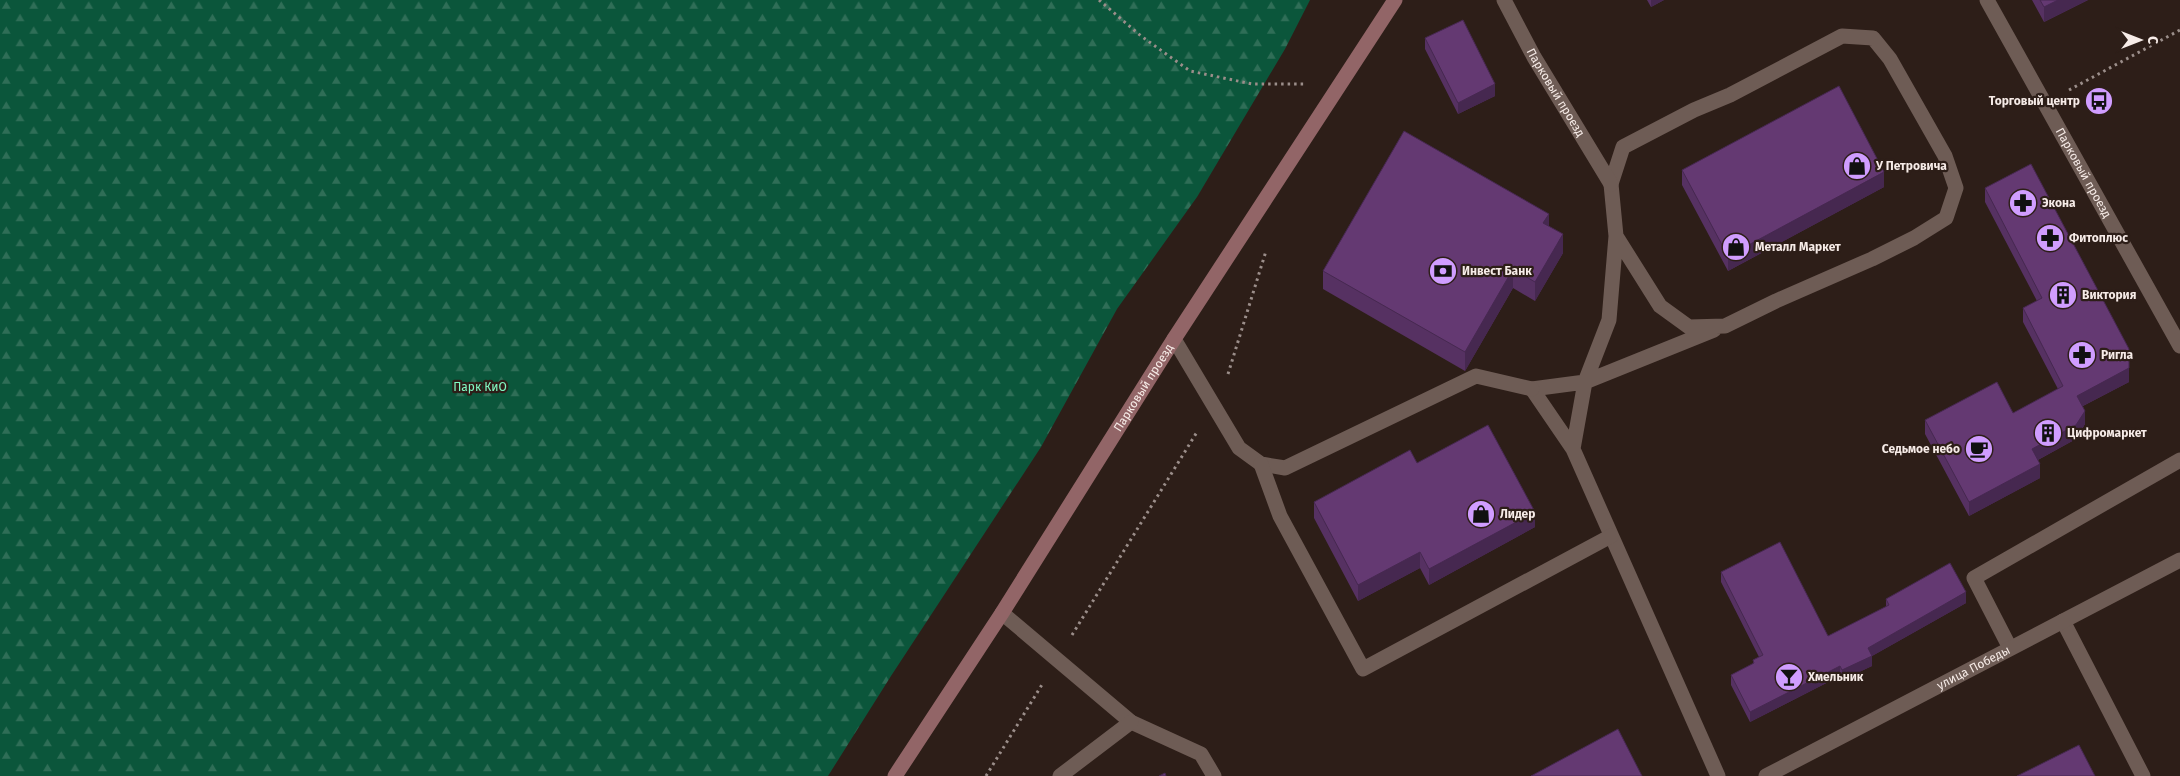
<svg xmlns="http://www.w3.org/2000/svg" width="2180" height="776" viewBox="0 0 2180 776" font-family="'Fira Sans',sans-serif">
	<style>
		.forest { fill: url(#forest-firs) }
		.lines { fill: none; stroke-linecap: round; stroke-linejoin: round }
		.path { stroke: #9b8e8a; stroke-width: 3; stroke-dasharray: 2.5 4; stroke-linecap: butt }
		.lane { stroke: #6e5c55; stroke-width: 15 }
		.street { stroke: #6e5c55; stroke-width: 15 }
		.secondary { stroke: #926567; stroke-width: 15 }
		.wall { fill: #563162 }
		.shaded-wall { fill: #462850 }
		.building { fill: #643972; stroke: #462850 }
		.labels { text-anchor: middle; stroke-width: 4.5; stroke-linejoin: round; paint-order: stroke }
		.street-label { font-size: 12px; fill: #f6ebe7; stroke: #2d1e18 }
		.poi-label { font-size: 12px; font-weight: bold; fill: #f6ebe7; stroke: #2d1e18; text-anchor: start }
		.park-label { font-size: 12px; fill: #81f9c3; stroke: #2d1e18 }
	</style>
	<defs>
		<pattern id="forest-firs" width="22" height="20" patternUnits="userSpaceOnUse" patternTransform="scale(1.25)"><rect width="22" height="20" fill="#0b563b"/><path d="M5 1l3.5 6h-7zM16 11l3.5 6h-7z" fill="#2f6e57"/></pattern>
	</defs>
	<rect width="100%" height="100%" fill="#2d1e18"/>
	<!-- forest -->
	<path class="forest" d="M 0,0 L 1310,0 L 1285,49 L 1197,197 L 1117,309 L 1041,447 L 891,676 L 828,776 L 0,776 Z"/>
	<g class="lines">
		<!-- path -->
		<path class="path" d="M 1099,0 L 1141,36 L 1190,71 L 1252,84 L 1307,84
			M 2069,90 L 2180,30
			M 1228,374 L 1266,251
			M 1072,635 L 1197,432
			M 986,776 L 1043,683"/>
		<!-- lane -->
		<path class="lane" d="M 1842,36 L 1873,38 L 1890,59 L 1945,156 L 1956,188 L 1946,218 L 1914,238 L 1872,259 L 1776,301 L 1725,326 L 1689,327 L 1660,306 L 1616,236 L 1611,184 L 1623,147 L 1694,110 L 1730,95 Z
			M 1714,330 L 1585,382 L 1532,389 L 1573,449 L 1718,776
			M 1573,449 L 1585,382 L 1609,320 L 1616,236
			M 2063,621 L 2143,776
			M 2010,648 L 1974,578 L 2180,460"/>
		<!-- street -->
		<g class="street">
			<path id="s1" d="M 1504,0 L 1534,57 L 1611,184"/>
			<path id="s2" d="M 1987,0 L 2180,346"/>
			<path d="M 1174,339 L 1239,448 L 1261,464 L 1285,468 L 1476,376 L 1532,389"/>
			<path d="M 1261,464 L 1280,516 L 1363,669 L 1611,536"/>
			<path d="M 1002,613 L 1131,722 L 1201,754 L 1214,776"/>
			<path d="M 1060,776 L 1131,722"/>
			<path id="s3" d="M 1766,776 L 2180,560"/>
		</g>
		<!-- secondary -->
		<path class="secondary" id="s4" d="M 895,776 L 1002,613 L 1174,339 L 1395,0"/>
	</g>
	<!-- wall -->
	<path class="wall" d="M 1647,0 L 1664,0 L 1651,7 Z
		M 2032,0 L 2088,0 L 2044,22 Z
		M 1425,38 L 1495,96 L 1458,114 L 1425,49 Z
		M 1682,170 L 1884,187 L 1728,271 L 1682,185 Z
		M 1985,188 L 2129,363 L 2129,382 L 2083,406 L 2085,424 L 2076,439 L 2038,460 L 2040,478 L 1969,516 L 1925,434 L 1925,420 L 2013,413 L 2058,389 L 2023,322 L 2023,308 L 2037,301 L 1985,202 Z
		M 1549,226 L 1563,253 L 1535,301 L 1513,288 L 1465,371 L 1323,289 L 1323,271 Z
		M 1417,463 L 1535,527 L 1429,585 L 1420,568 L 1358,601 L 1314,518 L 1314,502 Z
		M 1721,572 L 1828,636 L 1886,607 L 1886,599 L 1966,603 L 1872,656 L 1872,666 L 1842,680 L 1840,676 L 1750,722 L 1731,685 L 1731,675 L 1753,664 L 1753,660 L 1759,657 L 1721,582 Z"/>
	<!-- shaded-wall -->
	<path class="shaded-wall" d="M 1651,0 L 1664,0 L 1651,7 Z
		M 2058,0 L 2088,0 L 2044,22 L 2044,7 Z
		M 1495,84 L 1495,96 L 1458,114 L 1458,103 Z
		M 1884,172 L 1884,187 L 1728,271 L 1728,256 Z
		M 1549,214 L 1549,233 L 1543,223 Z
		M 1563,234 L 1563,253 L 1535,301 L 1535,282 Z
		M 1513,269 L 1513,288 L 1465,371 L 1465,352 Z
		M 2129,349 L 2129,382 L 2077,409 L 2077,396 Z
		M 2085,411 L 2085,424 L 2076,439 L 2032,463 L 2032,449 Z
		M 2040,464 L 2040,478 L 1969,516 L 1969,502 Z
		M 1535,512 L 1535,527 L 1429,585 L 1429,569 Z
		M 1420,552 L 1420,568 L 1358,601 L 1358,585 Z
		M 1966,592 L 1966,603 L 1872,656 L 1872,666 L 1842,680 L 1842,670 L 1868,648 Z
		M 1840,666 L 1840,676 L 1750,722 L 1750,712 Z"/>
	<!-- building -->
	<path class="building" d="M 2040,0 L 2058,0 L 2044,7 Z
		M 1463,20 L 1495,84 L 1458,103 L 1425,38 Z
		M 1839,86 L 1884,172 L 1728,256 L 1682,170 Z
		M 1404,131 L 1549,214 L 1543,223 L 1563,234 L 1535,282 L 1513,269 L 1465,352 L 1323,271 Z
		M 2031,164 L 2129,349 L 2129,368 L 2077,396 L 2085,411 L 2076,425 L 2032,449 L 2040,464 L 1969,502 L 1925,420 L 1997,382 L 2013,413 L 2063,386 L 2023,308 L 2042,298 L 1985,188 Z
		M 1488,425 L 1535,512 L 1429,569 L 1420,552 L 1358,585 L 1314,502 L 1410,450 L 1417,463 Z
		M 1780,542 L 1828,636 L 1889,605 L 1886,599 L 1950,563 L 1966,592 L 1868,648 L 1872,656 L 1842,670 L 1840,666 L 1750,712 L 1731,675 L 1754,663 L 1753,660 L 1763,655 L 1721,572 Z
		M 1618,729 L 1642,776 L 1531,776 Z
		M 2079,745 L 2095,776 L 2017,776 Z
		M 1165,773 L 1166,776 L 1159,776 Z"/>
	<!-- icons -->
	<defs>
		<symbol id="bus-disc" viewBox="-11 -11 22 22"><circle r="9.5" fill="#d09dff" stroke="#2d1e18"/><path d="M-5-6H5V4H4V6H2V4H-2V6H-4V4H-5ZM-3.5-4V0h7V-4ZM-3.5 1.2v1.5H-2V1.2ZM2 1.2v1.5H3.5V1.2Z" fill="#111"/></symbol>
		<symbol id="shop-disc" viewBox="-11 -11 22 22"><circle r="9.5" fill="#d09dff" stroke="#2d1e18"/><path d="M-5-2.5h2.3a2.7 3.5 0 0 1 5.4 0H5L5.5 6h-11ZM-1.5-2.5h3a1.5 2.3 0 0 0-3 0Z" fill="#111"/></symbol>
		<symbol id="pharmacy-disc" viewBox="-11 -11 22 22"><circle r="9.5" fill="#d09dff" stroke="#2d1e18"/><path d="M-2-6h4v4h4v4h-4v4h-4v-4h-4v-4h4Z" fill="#111"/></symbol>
		<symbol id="bank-disc" viewBox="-11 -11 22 22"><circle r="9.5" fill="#d09dff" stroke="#2d1e18"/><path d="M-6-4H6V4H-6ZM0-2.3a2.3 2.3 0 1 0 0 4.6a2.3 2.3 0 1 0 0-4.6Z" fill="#111"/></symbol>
		<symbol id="building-disc" viewBox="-11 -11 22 22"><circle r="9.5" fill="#d09dff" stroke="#2d1e18"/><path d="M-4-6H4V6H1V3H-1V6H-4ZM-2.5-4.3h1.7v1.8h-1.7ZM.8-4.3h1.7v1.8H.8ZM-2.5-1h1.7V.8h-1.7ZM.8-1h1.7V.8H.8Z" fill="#111"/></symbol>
		<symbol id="cafe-disc" viewBox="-11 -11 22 22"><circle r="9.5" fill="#d09dff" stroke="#2d1e18"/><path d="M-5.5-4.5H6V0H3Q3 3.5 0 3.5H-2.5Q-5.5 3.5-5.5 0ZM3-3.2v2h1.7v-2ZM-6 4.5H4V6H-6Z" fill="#111"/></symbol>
		<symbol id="bar-disc" viewBox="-11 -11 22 22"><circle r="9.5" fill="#d09dff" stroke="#2d1e18"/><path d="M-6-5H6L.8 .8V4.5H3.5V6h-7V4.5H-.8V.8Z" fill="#111"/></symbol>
	</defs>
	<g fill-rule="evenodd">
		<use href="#bus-disc" x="2083" y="85" width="32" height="32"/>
		<use href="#shop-disc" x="1841" y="150" width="32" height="32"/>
		<use href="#pharmacy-disc" x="2007" y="187" width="32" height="32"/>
		<use href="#pharmacy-disc" x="2034" y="222" width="32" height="32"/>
		<use href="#shop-disc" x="1720" y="231" width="32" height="32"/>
		<use href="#bank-disc" x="1427" y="255" width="32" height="32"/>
		<use href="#building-disc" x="2047" y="279" width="32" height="32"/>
		<use href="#pharmacy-disc" x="2066" y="339" width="32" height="32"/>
		<use href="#building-disc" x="2032" y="417" width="32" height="32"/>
		<use href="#cafe-disc" x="1963" y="433" width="32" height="32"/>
		<use href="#shop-disc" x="1465" y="498" width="32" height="32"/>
		<use href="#bar-disc" x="1773" y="661" width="32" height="32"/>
	</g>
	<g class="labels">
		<!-- street labels -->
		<g class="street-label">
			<text dy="4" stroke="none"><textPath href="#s1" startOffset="106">Парковый проезд</textPath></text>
			<text dy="4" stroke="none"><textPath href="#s2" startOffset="198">Парковый проезд</textPath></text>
			<text dy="4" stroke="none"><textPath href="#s4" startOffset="461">Парковый проезд</textPath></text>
			<text dy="4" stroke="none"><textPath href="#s3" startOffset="234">улица Победы</textPath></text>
		</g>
		<!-- poi labels -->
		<g class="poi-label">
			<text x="2080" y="105" text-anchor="end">Торговый центр</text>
			<text x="1876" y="170">У Петровича</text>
			<text x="2042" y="207">Экона</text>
			<text x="2069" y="242">Фитоплюс</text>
			<text x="1755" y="251">Металл Маркет</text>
			<text x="1462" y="275">Инвест Банк</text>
			<text x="2082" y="299">Виктория</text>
			<text x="2101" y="359">Ригла</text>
			<text x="2067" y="437">Цифромаркет</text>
			<text x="1960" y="453" text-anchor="end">Седьмое небо</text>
			<text x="1500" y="518">Лидер</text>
			<text x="1808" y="681">Хмельник</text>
		</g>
		<!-- park labels -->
		<g class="park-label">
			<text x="480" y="391">Парк КиО</text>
		</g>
	</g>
	<!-- north arrow -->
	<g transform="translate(2140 40) rotate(90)" stroke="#2d1e18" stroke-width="4" paint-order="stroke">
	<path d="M0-4L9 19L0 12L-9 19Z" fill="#f6ebe7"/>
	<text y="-8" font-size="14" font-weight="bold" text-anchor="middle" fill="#f6ebe7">С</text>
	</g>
</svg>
